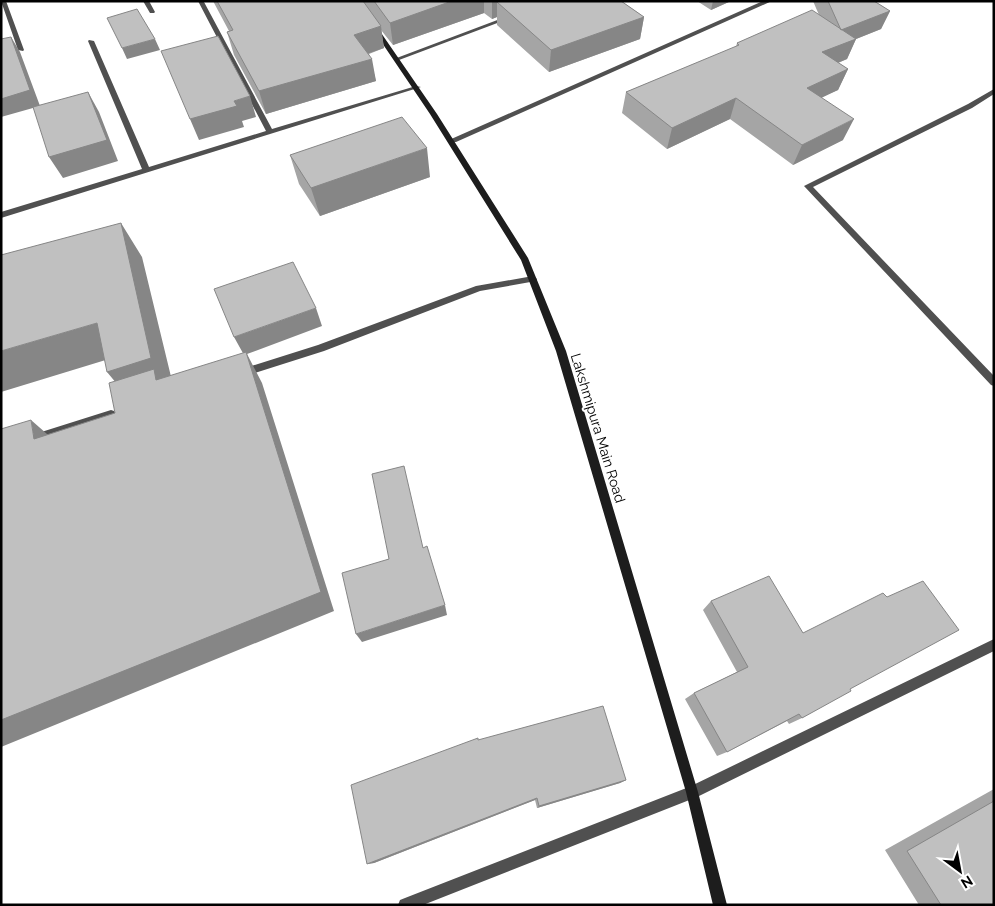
<svg xmlns="http://www.w3.org/2000/svg" width="995" height="906" viewBox="0 0 995 906" font-family="Raleway,sans-serif">
	<style>
		.lines { fill: none; stroke-linecap: round; stroke-linejoin: round }
		.service { fill: #505050; fill-rule: evenodd }
		.minor { fill: #505050; fill-rule: evenodd }
		.secondary { fill: #1d1d1d; fill-rule: evenodd }
		.wall { fill: #a5a5a5 }
		.shaded-wall { fill: #868686 }
		.building { fill: #c0c0c0; stroke: #868686 }
		.labels { text-anchor: middle; stroke-width: 4; stroke-linejoin: round; paint-order: stroke }
		.street-label { font-size: 14px; fill: #000; stroke: #fff }
	</style>
	<rect width="100%" height="100%" fill="#fff"/>
	<g class="lines">
		<!-- service -->
		<path class="service" d="M 533,276 L 537,279 L 536,281 L 480,291 L 324,351 L 242,377 L 237,373 L 239,370 L 318,345 L 476,286 Z
			M 111,410 L 114,411 L 116,414 L 114,417 L 35,442 L 32,441 L 30,438 L 32,435 L 35,434 Z"/>
		<!-- minor -->
		<path class="minor" d="M 1,1 L 6,1 L 24,50 L 23,51 L 18,50 Z
			M 143,1 L 149,1 L 155,12 L 154,13 L 150,13 Z
			M 198,1 L 204,2 L 272,129 L 416,86 L 421,87 L 1,218 L 1,212 L 142,169 L 88,41 L 89,40 L 94,41 L 149,167 L 266,131 Z
			M 763,1 L 772,1 L 456,142 L 450,142 L 449,140 Z
			M 508,16 L 513,17 L 399,60 L 394,59 Z
			M 994,89 L 994,94 L 972,108 L 813,187 L 994,376 L 994,386 L 991,385 L 804,186 L 968,104 Z
			M 994,639 L 994,651 L 697,797 L 423,905 L 398,905 L 400,900 L 405,898 L 689,787 Z"/>
		<!-- secondary -->
		<path class="secondary" d="M 373,27 L 377,27 L 437,114 L 528,258 L 566,351 L 698,792 L 727,905 L 713,905 L 686,792 L 556,351 L 521,260 L 430,114 L 372,28 Z"/>
	</g>
	<!-- wall -->
	<path class="wall" d="M 213,1 L 621,1 L 644,17 L 640,39 L 549,72 L 497,25 L 497,17 L 492,19 L 484,13 L 393,45 L 381,30 L 384,48 L 369,54 L 376,81 L 266,114 L 234,55 L 227,32 L 229,31 Z
		M 697,1 L 731,1 L 711,10 Z
		M 813,1 L 874,1 L 890,11 L 881,29 L 856,39 L 847,59 L 838,63 L 848,69 L 838,90 L 821,97 L 843,140 L 793,165 L 730,119 L 667,149 L 622,113 L 626,92 L 736,47 L 737,43 L 819,15 Z
		M 290,155 L 430,177 L 320,216 L 299,184 Z
		M 711,601 L 803,633 L 850,689 L 802,718 L 789,724 L 787,721 L 727,752 L 717,756 L 685,699 L 694,693 L 737,672 L 703,610 Z
		M 478,740 L 626,780 L 620,783 L 537,808 L 535,800 L 374,863 L 367,864 Z
		M 994,789 L 994,905 L 919,905 L 885,850 Z"/>
	<!-- shaded-wall -->
	<path class="shaded-wall" d="M 452,1 L 484,1 L 484,13 L 393,45 L 390,23 Z
		M 492,1 L 539,1 L 497,2 L 497,17 L 492,19 Z
		M 713,1 L 731,1 L 711,10 Z
		M 890,11 L 881,29 L 856,39 L 847,59 L 813,73 L 822,52 L 841,30 Z
		M 644,17 L 640,39 L 549,72 L 551,50 Z
		M 381,26 L 384,48 L 358,57 L 354,35 Z
		M 11,37 L 20,52 L 40,106 L 1,117 L 1,99 Z
		M 155,39 L 160,50 L 127,59 L 122,48 Z
		M 372,59 L 376,81 L 266,114 L 259,91 Z
		M 848,69 L 838,90 L 798,109 L 807,88 Z
		M 88,92 L 99,112 L 118,161 L 63,178 L 49,157 Z
		M 250,96 L 256,117 L 242,121 L 244,127 L 199,140 L 190,119 L 234,101 Z
		M 736,98 L 730,119 L 667,149 L 672,128 Z
		M 854,119 L 843,140 L 793,165 L 802,145 Z
		M 427,148 L 430,177 L 320,216 L 311,188 Z
		M 121,223 L 142,257 L 174,389 L 132,402 L 107,372 Z
		M 316,308 L 322,326 L 247,354 L 262,383 L 334,611 L 1,747 L 1,720 L 244,355 L 234,337 Z
		M 97,323 L 122,355 L 1,392 L 1,351 Z
		M 31,420 L 63,448 L 34,439 Z
		M 445,605 L 447,615 L 362,642 L 356,634 Z
		M 626,780 L 620,783 L 537,808 L 539,806 Z
		M 537,798 L 535,800 L 374,863 L 367,864 Z"/>
	<!-- building -->
	<path class="building" d="M 217,1 L 363,1 L 381,26 L 354,35 L 372,59 L 259,91 L 227,32 L 233,30 Z
		M 374,1 L 452,1 L 390,23 Z
		M 500,1 L 621,1 L 644,17 L 551,50 L 497,2 Z
		M 828,1 L 874,1 L 890,11 L 841,30 Z
		M 137,9 L 155,39 L 122,48 L 107,18 Z
		M 812,10 L 856,39 L 822,52 L 848,69 L 807,88 L 854,119 L 802,145 L 736,98 L 672,128 L 626,92 L 739,45 L 737,43 Z
		M 218,36 L 250,96 L 234,101 L 237,106 L 190,119 L 161,51 Z
		M 11,37 L 30,90 L 1,99 L 1,39 Z
		M 88,92 L 107,140 L 49,157 L 33,107 Z
		M 402,117 L 427,148 L 311,188 L 290,155 Z
		M 121,223 L 151,358 L 107,372 L 97,323 L 1,351 L 1,255 Z
		M 293,262 L 316,308 L 234,337 L 214,289 Z
		M 246,352 L 321,592 L 1,720 L 1,429 L 31,420 L 34,439 L 115,413 L 109,383 L 154,369 L 156,380 Z
		M 404,466 L 423,548 L 427,546 L 445,605 L 356,634 L 342,573 L 389,559 L 372,474 Z
		M 769,576 L 803,633 L 883,593 L 887,597 L 923,581 L 959,630 L 850,689 L 851,691 L 802,718 L 799,714 L 727,752 L 694,693 L 748,667 L 711,601 Z
		M 603,706 L 626,780 L 539,806 L 537,798 L 367,864 L 351,785 L 478,738 L 478,740 Z
		M 994,801 L 994,905 L 941,905 L 907,851 Z"/>
	<g class="labels">
		<!-- street labels -->
		<g class="street-label">
			<text transform="translate(598 428) rotate(73)" y="5">Lakshmipura Main Road</text>
		</g>
	</g>
	<!-- border -->
	<rect width="995" height="906" fill="none" stroke="#000000" stroke-width="5"/>
	<!-- north arrow -->
	<g transform="translate(960 871) rotate(148)" stroke="#ffffff" stroke-width="4" paint-order="stroke">
	<path d="M0-4L9 19L0 12L-9 19Z" fill="#000000"/>
	<text y="-8" font-size="14" font-weight="bold" text-anchor="middle" fill="#000000">N</text>
	</g>
</svg>
